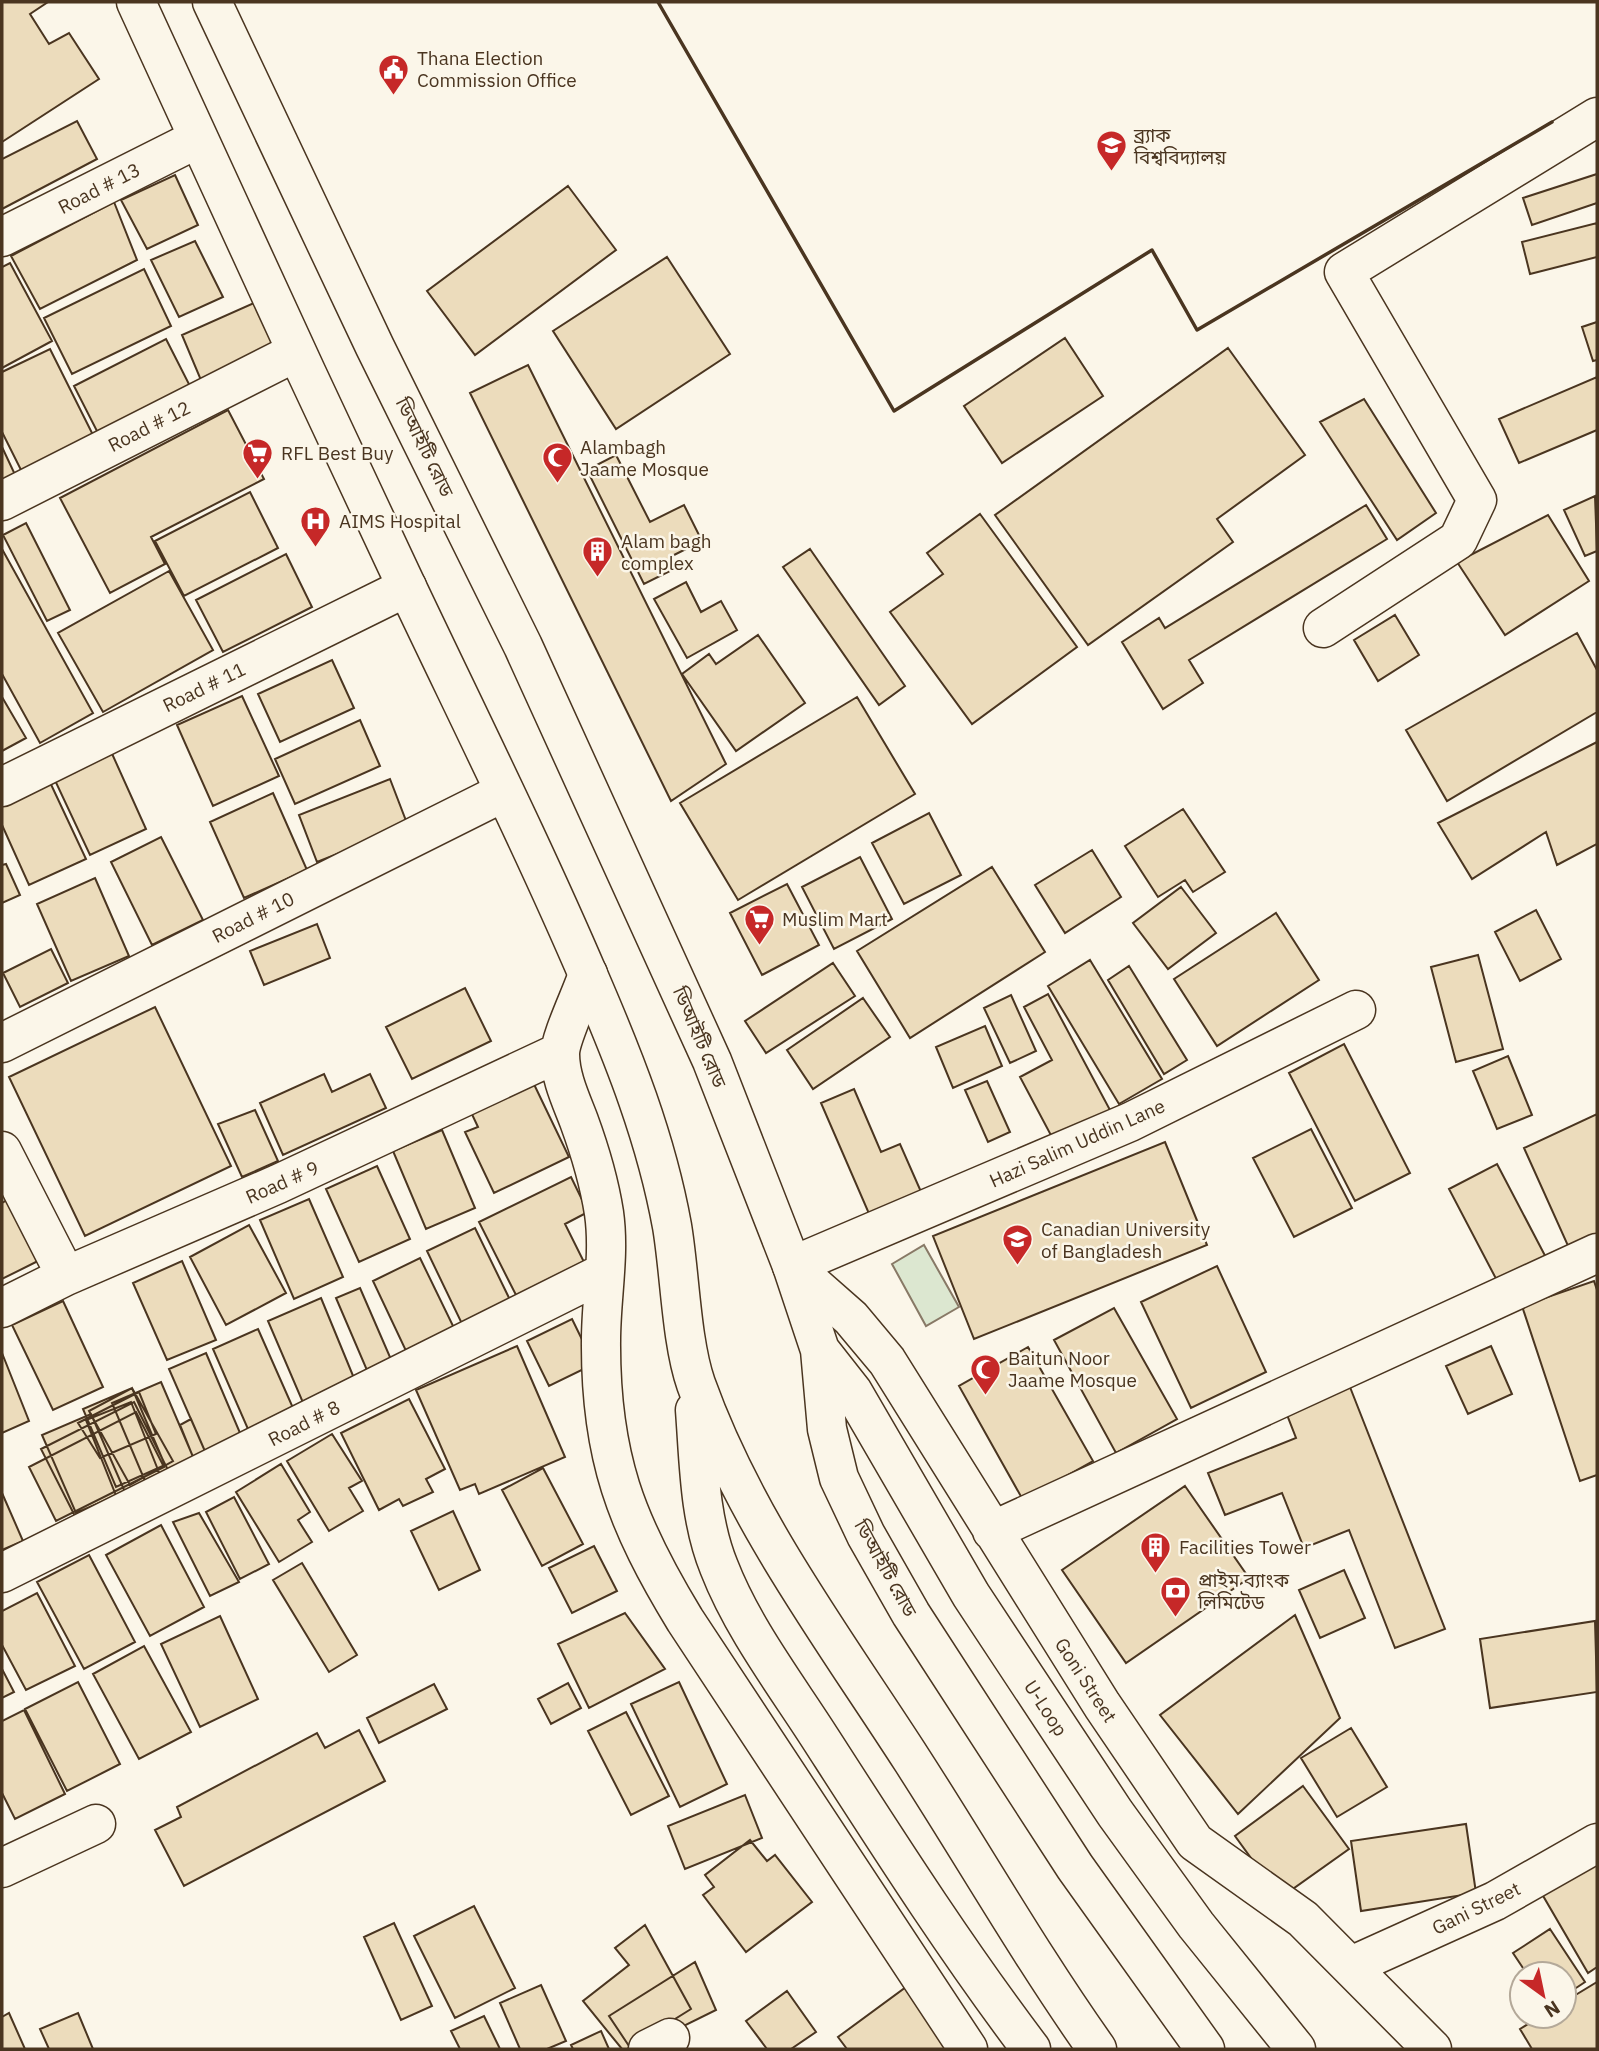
<svg xmlns="http://www.w3.org/2000/svg" width="1599" height="2051" viewBox="0 0 1599 2051" font-family="'IBM Plex Sans','Noto Sans Bengali',sans-serif">
	<style>
		.green { fill: #dce7d0; stroke: #887966; stroke-width: 2 }
		.building { fill: #ecdcbc; stroke: #4a3520; stroke-width: 2 }
		.lines { fill: none; stroke-linecap: round; stroke-linejoin: round }
		.minor-casing { stroke: #4a3520; stroke-width: 41 }
		.major-casing { stroke: #4a3520; stroke-width: 41 }
		.minor { stroke: #fbf6e9; stroke-width: 38 }
		.major { stroke: #fbf6e9; stroke-width: 38 }
		.wall { stroke: #4a3520; stroke-width: 3.5 }
		.labels { text-anchor: middle; stroke-width: 5; stroke-linejoin: round; paint-order: stroke }
		.poi-label { font-size: 19px; fill: #4a3520; stroke: #fbf6e9; text-anchor: start }
		.street-label { font-size: 19px; fill: #4a3520; stroke: #fbf6e9 }
	</style>
	<rect width="100%" height="100%" fill="#fbf6e9"/>
	<!-- green -->
	<path class="green" d="M 924,1245 L 959,1307 L 926,1326 L 892,1264 Z"/>
	<!-- building -->
	<path class="building" d="M 2,2 L 48,2 L 30,14 L 49,44 L 69,33 L 99,79 L 2,142 Z
		M 77,121 L 97,159 L 2,209 L 2,159 Z
		M 1597,174 L 1597,203 L 1532,225 L 1523,198 Z
		M 175,175 L 198,225 L 147,249 L 121,200 Z
		M 568,186 L 616,250 L 475,355 L 427,291 Z
		M 114,202 L 137,260 L 40,309 L 11,256 Z
		M 1597,223 L 1597,257 L 1530,274 L 1522,242 Z
		M 195,241 L 223,297 L 179,317 L 151,260 Z
		M 667,257 L 730,354 L 616,429 L 553,331 Z
		M 10,263 L 52,341 L 2,368 L 2,267 Z
		M 144,269 L 171,326 L 72,374 L 44,318 Z
		M 263,299 L 286,349 L 203,385 L 182,335 Z
		M 1597,322 L 1597,360 L 1593,361 L 1582,327 Z
		M 1065,338 L 1103,396 L 1002,463 L 964,406 Z
		M 166,339 L 193,392 L 101,439 L 74,386 Z
		M 1228,348 L 1305,455 L 1217,519 L 1233,542 L 1088,645 L 995,515 Z
		M 50,349 L 97,443 L 25,478 L 2,432 L 2,372 Z
		M 528,365 L 726,764 L 671,801 L 470,393 Z
		M 1597,377 L 1597,430 L 1519,463 L 1499,419 Z
		M 1364,399 L 1436,513 L 1397,540 L 1320,422 Z
		M 228,410 L 264,479 L 151,537 L 165,564 L 110,593 L 60,498 Z
		M 2,447 L 18,481 L 2,489 Z
		M 616,455 L 650,522 L 684,505 L 702,541 L 670,557 L 676,568 L 644,584 L 587,470 Z
		M 250,492 L 278,548 L 184,596 L 155,541 Z
		M 1595,496 L 1597,551 L 1585,556 L 1564,510 Z
		M 1366,505 L 1387,539 L 1189,660 L 1203,683 L 1163,709 L 1122,642 L 1159,618 L 1165,628 Z
		M 980,514 L 1077,647 L 972,724 L 890,612 L 943,574 L 927,553 Z
		M 1548,515 L 1589,581 L 1505,635 L 1457,562 Z
		M 26,523 L 70,610 L 47,621 L 3,535 Z
		M 2,549 L 93,713 L 40,743 L 2,674 Z
		M 810,549 L 905,686 L 879,705 L 783,567 Z
		M 286,554 L 312,607 L 223,652 L 196,600 Z
		M 169,571 L 213,650 L 103,712 L 58,633 Z
		M 686,582 L 701,612 L 721,601 L 737,630 L 687,658 L 654,599 Z
		M 1395,615 L 1419,655 L 1378,681 L 1354,640 Z
		M 1577,633 L 1597,670 L 1597,712 L 1447,801 L 1406,730 Z
		M 758,635 L 805,703 L 736,751 L 682,674 L 709,654 L 716,664 Z
		M 332,660 L 354,708 L 280,742 L 258,694 Z
		M 242,696 L 279,776 L 213,806 L 177,725 Z
		M 2,697 L 26,738 L 2,751 Z
		M 857,697 L 915,794 L 738,900 L 680,803 Z
		M 360,720 L 380,766 L 295,804 L 275,759 Z
		M 1597,742 L 1597,844 L 1557,865 L 1546,832 L 1472,879 L 1438,823 Z
		M 109,747 L 146,829 L 90,855 L 52,774 Z
		M 48,778 L 86,859 L 29,885 L 2,825 L 2,800 Z
		M 390,779 L 408,826 L 317,862 L 299,815 Z
		M 273,793 L 307,870 L 244,898 L 210,822 Z
		M 1183,809 L 1225,872 L 1193,892 L 1185,880 L 1158,897 L 1125,846 Z
		M 929,813 L 961,875 L 904,904 L 872,843 Z
		M 161,837 L 203,920 L 152,945 L 111,862 Z
		M 1092,850 L 1121,897 L 1065,933 L 1035,885 Z
		M 860,857 L 892,919 L 834,949 L 802,887 Z
		M 6,864 L 20,895 L 2,903 L 2,865 Z
		M 992,867 L 1045,952 L 910,1038 L 857,951 Z
		M 95,878 L 129,956 L 71,981 L 37,904 Z
		M 787,884 L 819,945 L 762,975 L 730,913 Z
		M 1181,887 L 1216,933 L 1168,969 L 1133,923 Z
		M 1536,910 L 1561,959 L 1520,981 L 1495,932 Z
		M 1276,913 L 1319,980 L 1217,1046 L 1174,979 Z
		M 317,924 L 330,958 L 264,985 L 250,951 Z
		M 51,949 L 68,983 L 20,1007 L 3,973 Z
		M 1478,955 L 1503,1049 L 1456,1062 L 1431,967 Z
		M 1090,960 L 1162,1079 L 1119,1104 L 1048,986 Z
		M 833,963 L 855,996 L 766,1053 L 745,1021 Z
		M 1129,966 L 1187,1060 L 1164,1074 L 1108,980 Z
		M 465,988 L 491,1041 L 412,1079 L 386,1027 Z
		M 1048,994 L 1110,1110 L 1054,1141 L 1020,1077 L 1052,1060 L 1024,1007 Z
		M 1011,995 L 1036,1051 L 1010,1063 L 984,1008 Z
		M 863,998 L 890,1037 L 813,1089 L 787,1050 Z
		M 155,1007 L 231,1166 L 85,1236 L 9,1077 Z
		M 985,1026 L 1002,1066 L 953,1088 L 936,1047 Z
		M 1344,1044 L 1410,1173 L 1355,1201 L 1289,1073 Z
		M 1508,1056 L 1532,1115 L 1497,1129 L 1473,1071 Z
		M 324,1074 L 332,1092 L 370,1074 L 386,1108 L 283,1155 L 260,1103 Z
		M 531,1078 L 569,1157 L 494,1193 L 465,1132 L 478,1127 L 469,1108 Z
		M 987,1081 L 1010,1132 L 988,1142 L 965,1090 Z
		M 854,1089 L 881,1152 L 900,1144 L 922,1194 L 870,1216 L 821,1103 Z
		M 255,1110 L 278,1161 L 242,1177 L 218,1124 Z
		M 1597,1114 L 1597,1234 L 1569,1248 L 1524,1148 Z
		M 1311,1129 L 1352,1208 L 1294,1237 L 1253,1158 Z
		M 442,1130 L 475,1208 L 426,1229 L 393,1151 Z
		M 1165,1142 L 1207,1245 L 974,1339 L 933,1236 Z
		M 1497,1164 L 1551,1267 L 1503,1292 L 1449,1189 Z
		M 377,1166 L 410,1239 L 359,1262 L 326,1189 Z
		M 571,1177 L 588,1212 L 565,1224 L 584,1262 L 517,1297 L 479,1222 Z
		M 9,1199 L 40,1260 L 2,1279 L 2,1203 Z
		M 309,1199 L 343,1277 L 294,1299 L 260,1220 Z
		M 249,1225 L 286,1293 L 226,1325 L 190,1257 Z
		M 475,1228 L 512,1304 L 464,1328 L 427,1251 Z
		M 420,1258 L 455,1330 L 407,1353 L 373,1281 Z
		M 182,1261 L 216,1340 L 167,1360 L 133,1283 Z
		M 1217,1266 L 1266,1372 L 1191,1408 L 1141,1302 Z
		M 1594,1281 L 1597,1290 L 1597,1475 L 1580,1481 L 1522,1306 Z
		M 360,1288 L 393,1364 L 369,1375 L 336,1298 Z
		M 321,1298 L 356,1383 L 304,1405 L 268,1321 Z
		M 63,1301 L 103,1387 L 53,1410 L 12,1325 Z
		M 1114,1308 L 1177,1419 L 1116,1453 L 1054,1340 Z
		M 572,1319 L 594,1364 L 549,1386 L 527,1341 Z
		M 258,1329 L 297,1417 L 251,1436 L 213,1349 Z
		M 517,1346 L 565,1457 L 479,1494 L 475,1484 L 460,1490 L 416,1390 Z
		M 1491,1346 L 1512,1394 L 1468,1414 L 1446,1366 Z
		M 1028,1347 L 1093,1461 L 1023,1500 L 959,1386 Z
		M 2,1353 L 29,1421 L 2,1433 Z
		M 206,1353 L 243,1440 L 207,1456 L 169,1369 Z
		M 161,1382 L 194,1459 L 145,1481 L 112,1403 Z
		M 1348,1382 L 1445,1629 L 1395,1648 L 1349,1530 L 1304,1548 L 1282,1493 L 1225,1515 L 1208,1473 L 1296,1438 L 1284,1407 Z
		M 132,1388 L 165,1465 L 116,1487 L 83,1409 Z
		M 132,1388 L 173,1461 L 130,1485 L 89,1411 Z
		M 139,1392 L 156,1434 L 100,1458 L 78,1423 Z
		M 409,1399 L 445,1469 L 426,1479 L 433,1492 L 403,1506 L 399,1499 L 379,1510 L 341,1433 Z
		M 131,1402 L 162,1480 L 117,1498 L 86,1420 Z
		M 134,1402 L 173,1480 L 80,1526 L 41,1449 Z
		M 136,1412 L 164,1467 L 56,1521 L 29,1467 Z
		M 91,1414 L 125,1492 L 76,1513 L 42,1435 Z
		M 191,1419 L 208,1458 L 195,1462 L 180,1425 Z
		M 332,1434 L 362,1481 L 349,1488 L 363,1511 L 329,1531 L 287,1461 Z
		M 281,1464 L 310,1512 L 298,1520 L 312,1542 L 279,1562 L 236,1492 Z
		M 543,1468 L 583,1544 L 542,1566 L 502,1490 Z
		M 1185,1486 L 1249,1578 L 1126,1663 L 1062,1570 Z
		M 2,1493 L 23,1541 L 2,1550 Z
		M 234,1497 L 269,1564 L 240,1579 L 206,1512 Z
		M 453,1511 L 480,1570 L 439,1590 L 411,1531 Z
		M 199,1513 L 239,1582 L 210,1596 L 173,1522 Z
		M 161,1525 L 204,1607 L 150,1636 L 106,1555 Z
		M 594,1546 L 617,1591 L 572,1613 L 549,1568 Z
		M 89,1555 L 135,1642 L 84,1669 L 37,1582 Z
		M 302,1563 L 357,1655 L 329,1672 L 273,1580 Z
		M 1344,1570 L 1365,1618 L 1320,1638 L 1299,1590 Z
		M 37,1593 L 75,1666 L 26,1690 L 2,1645 L 2,1611 Z
		M 625,1613 L 665,1669 L 589,1708 L 558,1644 Z
		M 1295,1615 L 1340,1718 L 1238,1814 L 1160,1715 Z
		M 220,1616 L 258,1699 L 200,1727 L 161,1644 Z
		M 1595,1621 L 1597,1692 L 1490,1708 L 1480,1639 Z
		M 144,1646 L 191,1732 L 139,1759 L 93,1674 Z
		M 2,1669 L 14,1692 L 2,1698 Z
		M 78,1682 L 120,1764 L 67,1791 L 25,1709 Z
		M 679,1682 L 727,1784 L 680,1807 L 631,1704 Z
		M 568,1683 L 581,1708 L 551,1724 L 538,1699 Z
		M 434,1684 L 447,1709 L 379,1743 L 367,1718 Z
		M 24,1710 L 65,1794 L 15,1819 L 2,1793 L 2,1721 Z
		M 626,1712 L 669,1796 L 631,1815 L 588,1731 Z
		M 1351,1728 L 1387,1787 L 1337,1817 L 1301,1758 Z
		M 359,1730 L 385,1781 L 184,1886 L 155,1830 L 181,1817 L 177,1807 L 317,1733 L 325,1748 Z
		M 1303,1786 L 1349,1849 L 1280,1898 L 1235,1836 Z
		M 745,1795 L 762,1838 L 685,1869 L 668,1826 Z
		M 1466,1824 L 1476,1893 L 1361,1911 L 1351,1841 Z
		M 750,1840 L 767,1861 L 775,1855 L 812,1902 L 746,1952 L 703,1895 L 714,1887 L 705,1875 Z
		M 1597,1863 L 1597,1967 L 1588,1973 L 1542,1894 Z
		M 474,1906 L 515,1988 L 455,2018 L 414,1936 Z
		M 394,1923 L 432,2006 L 401,2020 L 364,1937 Z
		M 645,1925 L 691,2009 L 627,2049 L 622,2049 L 583,2001 L 629,1965 L 615,1948 Z
		M 1550,1929 L 1585,1982 L 1564,1996 L 1564,1974 L 1527,1974 L 1513,1953 Z
		M 695,1962 L 716,2010 L 637,2049 L 631,2049 L 609,2016 Z
		M 917,1979 L 968,2049 L 847,2049 L 838,2037 Z
		M 1597,1982 L 1597,2049 L 1532,2049 L 1520,2029 L 1541,2016 L 1564,2016 L 1564,2002 Z
		M 541,1985 L 566,2041 L 547,2049 L 520,2049 L 500,2003 Z
		M 787,1991 L 816,2032 L 791,2049 L 767,2049 L 746,2021 Z
		M 9,2013 L 25,2049 L 2,2049 L 2,2017 Z
		M 78,2013 L 93,2049 L 49,2049 L 40,2029 Z
		M 484,2016 L 500,2049 L 460,2049 L 451,2031 Z
		M 601,2031 L 609,2049 L 573,2049 L 571,2045 Z"/>
	<g class="lines">
		<defs>
			<path id="minor" d="M 2,237 L 197,139
				M 2,501 L 296,352
				M 1323,628 L 1458,540 L 1477,500 L 1344,272 L 1597,117
				M 2,787 L 407,587
				M 588,974 C 582,993 560,1038 560,1054 C 560,1077 571,1100 579,1121 C 590,1151 599,1181 604,1213 C 610,1255 601,1298 601,1340 C 600,1456 626,1523 685,1620 L 968,2049
				M 1356,1010 L 1130,1122 L 792,1266 L 851,1318 L 887,1361 L 1102,1705 L 1195,1842 L 1303,1919 L 1432,2049
				M 2,1043 L 504,792
				M 2,1151 L 66,1276
				M 2,1308 L 66,1276 L 278,1184 L 560,1052
				M 992,1531 L 1597,1253
				M 2,1573 L 605,1272
				M 2,1868 L 96,1824
				M 1351,1966 L 1495,1901 L 1597,1843
				M 648,2049 L 670,2038"/>
			<path id="major" d="M 136,2 C 224,196 314,390 405,583 C 467,714 532,844 589,977 C 624,1058 656,1138 672,1226 C 680,1273 681,1341 696,1384 C 745,1521 834,1639 912,1760 C 974,1856 1031,1956 1097,2049
				M 212,2 L 375,347 L 523,646 L 712,1061 L 792,1266 L 820,1350 L 827,1429 L 839,1478 L 866,1535 L 911,1614 L 1075,1867 L 1205,2049
				M 820,1350 L 853,1392 L 971,1595 L 1115,1813 L 1196,1925 L 1296,2049
				M 695,1410 C 699,1462 699,1518 719,1567 C 743,1629 787,1686 822,1741 C 889,1845 956,1950 1031,2049"/>
		</defs>
		<!-- minor casing -->
		<use href="#minor" class="minor-casing"/>
		<!-- major casing -->
		<use href="#major" class="major-casing"/>
		<!-- minor -->
		<use href="#minor" class="minor"/>
		<!-- major -->
		<use href="#major" class="major"/>
		<!-- wall -->
		<path class="wall" d="M 658,2 L 894,411 L 1152,250 L 1197,330 L 1552,122"/>
	</g>
	<!-- icons -->
	<defs>
		<symbol id="civic-pin" viewBox="-11 -11 22 30"><path d="M0 17L-7.5 6A9.5 9.5 0 1 1 7.5 6Z" fill="#c62828" stroke="#fbf6e9"/><path d="M-.6-6.5H3V-4.5H.6V-3L4-1V1h2V6H-6V1h2V-1L-.6-3ZM-1.2 2.5V6h2.4V2.5Z" fill="#fff"/></symbol>
		<symbol id="university-pin" viewBox="-11 -11 22 30"><path d="M0 17L-7.5 6A9.5 9.5 0 1 1 7.5 6Z" fill="#c62828" stroke="#fbf6e9"/><path d="M0-5L7-2L0 1L-7-2ZM-4 1L0 2.5L4 1V4Q0 6-4 4Z" fill="#fff"/></symbol>
		<symbol id="supermarket-pin" viewBox="-11 -11 22 30"><path d="M0 17L-7.5 6A9.5 9.5 0 1 1 7.5 6Z" fill="#c62828" stroke="#fbf6e9"/><path d="M-6-5.5h2.5l.6 2H6L4.5 2H-2.5L-4.4-4H-6ZM-1.5 3.2a1.3 1.3 0 1 0 .1 0ZM3 3.2a1.3 1.3 0 1 0 .1 0Z" fill="#fff"/></symbol>
		<symbol id="mosque-pin" viewBox="-11 -11 22 30"><path d="M0 17L-7.5 6A9.5 9.5 0 1 1 7.5 6Z" fill="#c62828" stroke="#fbf6e9"/><path d="M3.5-4.9A6 6 0 1 0 3.5 4.9A5 5 0 1 1 3.5-4.9Z" fill="#fff"/></symbol>
		<symbol id="hospital-pin" viewBox="-11 -11 22 30"><path d="M0 17L-7.5 6A9.5 9.5 0 1 1 7.5 6Z" fill="#c62828" stroke="#fbf6e9"/><path d="M-5-5h3v3.5h4V-5h3V5h-3V1.5h-4V5h-3Z" fill="#fff"/></symbol>
		<symbol id="building-pin" viewBox="-11 -11 22 30"><path d="M0 17L-7.5 6A9.5 9.5 0 1 1 7.5 6Z" fill="#c62828" stroke="#fbf6e9"/><path d="M-4-6H4V6H1V3H-1V6H-4ZM-2.5-4.3h1.7v1.8h-1.7ZM.8-4.3h1.7v1.8H.8ZM-2.5-1h1.7V.8h-1.7ZM.8-1h1.7V.8H.8Z" fill="#fff"/></symbol>
		<symbol id="bank-pin" viewBox="-11 -11 22 30"><path d="M0 17L-7.5 6A9.5 9.5 0 1 1 7.5 6Z" fill="#c62828" stroke="#fbf6e9"/><path d="M-6-4H6V4H-6ZM0-2.3a2.3 2.3 0 1 0 0 4.6a2.3 2.3 0 1 0 0-4.6Z" fill="#fff"/></symbol>
	</defs>
	<g fill-rule="evenodd">
		<use href="#civic-pin" x="376" y="52" width="35" height="47"/>
		<use href="#university-pin" x="1094" y="128" width="35" height="47"/>
		<use href="#supermarket-pin" x="240" y="436" width="35" height="47"/>
		<use href="#mosque-pin" x="540" y="440" width="35" height="47"/>
		<use href="#hospital-pin" x="298" y="504" width="35" height="47"/>
		<use href="#building-pin" x="580" y="534" width="35" height="47"/>
		<use href="#supermarket-pin" x="742" y="902" width="35" height="47"/>
		<use href="#university-pin" x="1000" y="1222" width="35" height="47"/>
		<use href="#mosque-pin" x="968" y="1352" width="35" height="47"/>
		<use href="#building-pin" x="1138" y="1530" width="35" height="47"/>
		<use href="#bank-pin" x="1158" y="1574" width="35" height="47"/>
	</g>
	<g class="labels">
		<!-- poi labels -->
		<g class="poi-label">
			<text x="417" y="65">Thana Election<tspan x="417" dy="22">Commission Office</tspan></text>
			<text x="1134" y="142">ব্র্যাক<tspan x="1134" dy="22">বিশ্ববিদ্যালয়</tspan></text>
			<text x="580" y="454">Alambagh<tspan x="580" dy="22">Jaame Mosque</tspan></text>
			<text x="281" y="460">RFL Best Buy</text>
			<text x="339" y="528">AIMS Hospital</text>
			<text x="621" y="548">Alam bagh<tspan x="621" dy="22">complex</tspan></text>
			<text x="782" y="926">Muslim Mart</text>
			<text x="1041" y="1236">Canadian University<tspan x="1041" dy="22">of Bangladesh</tspan></text>
			<text x="1008" y="1365">Baitun Noor<tspan x="1008" dy="22">Jaame Mosque</tspan></text>
			<text x="1179" y="1554">Facilities Tower</text>
			<text x="1198" y="1587">প্রাইম ব্যাংক<tspan x="1198" dy="22">লিমিটেড</tspan></text>
		</g>
		<!-- street labels -->
		<g class="street-label">
			<text transform="translate(99 188) rotate(-27)" y="7">Road # 13</text>
			<text transform="translate(149 426) rotate(-27)" y="7">Road # 12</text>
			<text transform="translate(425 447) rotate(64)" y="7">ডিআইটি রোড</text>
			<text transform="translate(204 687) rotate(-26)" y="7">Road # 11</text>
			<text transform="translate(253 917) rotate(-27)" y="7">Road # 10</text>
			<text transform="translate(700 1037) rotate(67)" y="7">ডিআইটি রোড</text>
			<text transform="translate(1077 1143) rotate(-24)" y="7">Hazi Salim Uddin Lane</text>
			<text transform="translate(282 1182) rotate(-24)" y="7">Road # 9</text>
			<text transform="translate(304 1423) rotate(-27)" y="7">Road # 8</text>
			<text transform="translate(886 1568) rotate(61)" y="7">ডিআইটি রোড</text>
			<text transform="translate(1086 1680) rotate(57)" y="7">Goni Street</text>
			<text transform="translate(1046 1708) rotate(57)" y="7">U-Loop</text>
			<text transform="translate(1476 1908) rotate(-26)" y="7">Gani Street</text>
		</g>
	</g>
	<!-- border -->
	<rect width="1599" height="2051" fill="none" stroke="#4a3520" stroke-width="7"/>
	<!-- north arrow -->
	<g transform="translate(1543 1995) rotate(147)"><circle r="33" fill="#fbf6e9" stroke="#b4a999" stroke-width="2"/>
	<path d="M0-5L12 26L0 18L-12 26Z" fill="#c62828"/>
	<text y="-10" font-size="19" font-weight="bold" text-anchor="middle" fill="#4a3520">N</text>
	</g>
</svg>
